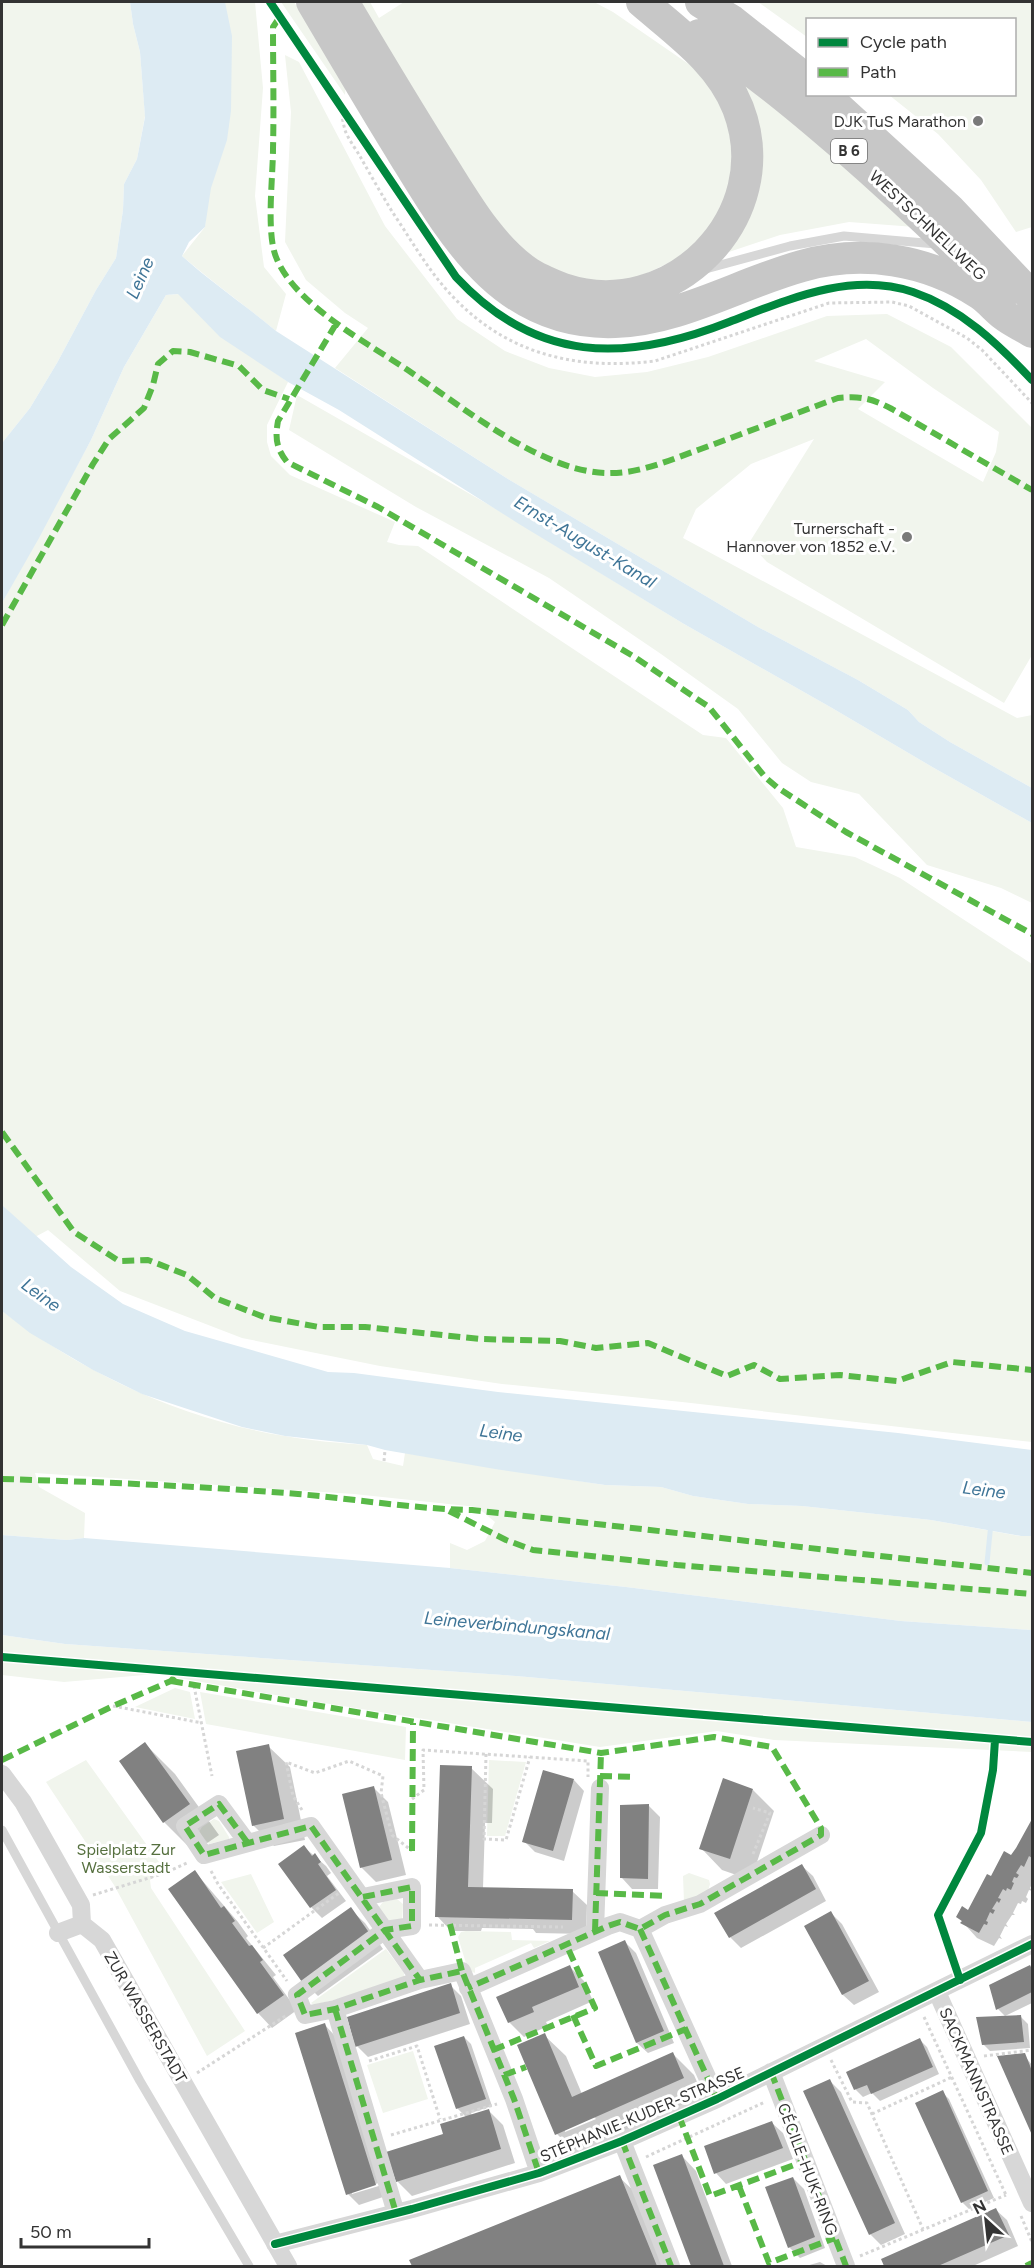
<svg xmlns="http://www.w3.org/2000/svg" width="1034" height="2268" viewBox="0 0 1034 2268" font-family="Figtree,sans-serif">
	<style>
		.green { fill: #f1f5ed; fill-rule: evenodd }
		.water { fill: #ddebf3 }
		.shadow { fill: #0003; fill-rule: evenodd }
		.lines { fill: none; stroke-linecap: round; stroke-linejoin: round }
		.stream { stroke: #ddebf3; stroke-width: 5 }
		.building { fill: #818181 }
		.path { stroke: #d6d6d6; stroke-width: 3; stroke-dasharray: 3 3; stroke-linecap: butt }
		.service { stroke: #d7d7d7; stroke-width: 9 }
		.minor { stroke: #d7d7d7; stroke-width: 18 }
		.trunk { stroke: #c7c7c7; stroke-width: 32 }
		.quiet { stroke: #58b947; stroke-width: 6; stroke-dasharray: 12 6; stroke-linecap: butt }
		.cycleway-casing { stroke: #fff; stroke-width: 11 }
		.cycleway { stroke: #00873e; stroke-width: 8 }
		.poi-dot { fill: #7a7a7a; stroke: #fff; stroke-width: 2 }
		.labels { text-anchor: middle; stroke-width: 6; stroke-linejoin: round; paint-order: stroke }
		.shield { fill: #fff; stroke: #707070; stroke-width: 1.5 }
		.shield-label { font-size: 15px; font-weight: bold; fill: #333 }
		.poi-label { font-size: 16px; fill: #333; stroke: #fff; text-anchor: end }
		.street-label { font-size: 16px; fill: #333; stroke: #fff }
		.park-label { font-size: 16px; fill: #56703f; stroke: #fff }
		.water-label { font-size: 18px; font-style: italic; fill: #3f7597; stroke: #fff }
	</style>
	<rect width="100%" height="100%" fill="#fff"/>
	<!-- green -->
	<path class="green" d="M 2,2 L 130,2 L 133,24 L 140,52 L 145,116 L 137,159 L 124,184 L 123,210 L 116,258 L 96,290 L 57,363 L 30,408 L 2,443 Z
		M 224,2 L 255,2 L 263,88 L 255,196 L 264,267 L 286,294 L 276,331 C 245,305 212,282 182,256 L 205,227 Z
		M 281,2 L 294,2 L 346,83 L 345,95 Z
		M 355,2 L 370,2 L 379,18 L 404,2 L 594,2 L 613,12 L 706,76 L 729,118 L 734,179 L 720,217 L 691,252 L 633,280 L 596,282 L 566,275 L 537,262 L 485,211 Z
		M 758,2 L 1032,2 L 1032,227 L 1016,232 L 981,180 L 938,134 L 889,95 L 1014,94 L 1014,20 L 808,20 L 807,37 Z
		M 285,55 L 299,62 L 385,226 L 457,319 L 505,351 L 549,368 L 595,377 L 647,372 L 708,357 L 827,316 L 887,314 L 951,347 L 1032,428 L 1032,655 L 1004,703 L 767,562 L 749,543 L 814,439 L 751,464 L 696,509 L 683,538 L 1017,718 L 1032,715 L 1032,788 L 950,742 L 919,722 L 908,710 L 858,680 L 758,627 L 508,479 L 335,368 L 368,328 L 345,313 L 306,280 L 285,242 L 291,112 ZM 866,339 L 933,388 L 999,432 L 996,452 L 983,482 L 858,409 L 885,382 L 814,361 Z
		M 733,70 L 915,227 L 849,222 L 780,235 L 717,256 L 743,224 Z
		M 179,294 L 255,359 L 288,382 L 267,425 L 267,442 L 271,456 L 290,475 L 395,522 L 387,542 L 399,545 L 418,546 L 703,735 L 726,738 L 783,808 L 796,847 L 855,857 L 900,878 L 1032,964 L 1032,1442 L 682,1402 L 502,1384 L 380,1366 L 242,1338 L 120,1291 L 48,1230 L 35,1237 L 2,1205 L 2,603 L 91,440 L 124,367 L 166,295 Z
		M 297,395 L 491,506 L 684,624 L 832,708 L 934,768 L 1032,823 L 1032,903 L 1001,888 L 927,865 L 859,794 L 811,782 L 782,763 L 738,709 L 661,654 L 549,578 L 416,507 L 289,430 Z
		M 2,1311 C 83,1373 183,1420 285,1436 C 312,1441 340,1443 367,1445 L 373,1459 L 403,1466 L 405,1453 L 604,1485 L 661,1487 L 693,1496 L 748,1504 L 802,1506 L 931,1520 L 1020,1536 L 1032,1536 L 1032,1630 L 901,1621 L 626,1587 L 450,1568 L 450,1543 L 467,1550 L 485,1541 L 495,1522 L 477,1507 L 354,1494 L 35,1473 L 39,1487 L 85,1513 L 84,1538 L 67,1540 L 2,1535 Z
		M 2,1635 L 65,1644 L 516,1676 L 1032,1722 L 1032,1752 L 774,1740 L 717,1731 L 600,1747 L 299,1699 L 156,1674 L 64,1682 L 2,1675 Z
		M 175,1688 L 190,1692 L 195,1719 L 135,1707 Z
		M 200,1692 L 406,1727 L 405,1760 L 206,1724 Z
		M 86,1760 L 164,1869 L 150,1880 L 151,1888 L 245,2031 L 207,2056 L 114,1885 L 46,1782 Z
		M 489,1760 L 526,1762 L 505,1836 L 487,1836 Z
		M 214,1819 L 219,1821 L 229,1837 L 229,1839 L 209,1844 L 199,1832 L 202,1827 Z
		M 689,1873 L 709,1880 L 710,1884 L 707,1894 L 684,1902 L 683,1876 Z
		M 251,1874 L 274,1922 L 257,1933 L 221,1882 Z
		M 397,1899 L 403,1904 L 402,1922 L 390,1926 L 379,1907 L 383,1902 Z
		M 466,1931 L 511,1932 L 512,1940 L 550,1941 L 534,1948 L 531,1943 L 475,1968 L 475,1973 L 468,1970 L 458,1937 L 461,1932 Z
		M 386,1949 L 404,1973 L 404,1982 L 314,2005 L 311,2003 Z
		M 413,2051 L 428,2099 L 383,2113 L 367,2065 Z"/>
	<!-- water -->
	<path class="water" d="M 130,2 L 225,2 L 232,36 L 231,111 L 227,140 L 211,188 L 205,227 L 189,242 L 182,256 C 212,283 245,305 276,331 L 508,479 L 758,627 L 858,680 L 908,710 L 919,722 L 950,742 L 1032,788 L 1032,823 L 934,768 L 832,708 L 684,624 L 519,524 L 339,410 L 288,382 L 220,337 L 178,294 L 166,295 L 124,367 L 91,440 L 39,538 L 2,603 L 2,443 L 30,408 L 57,363 L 96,290 L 116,258 L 123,210 L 124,184 L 137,159 L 145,117 L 140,52 L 133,24 Z
		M 2,1205 L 71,1267 L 123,1304 L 185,1331 L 328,1372 L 354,1373 L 498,1392 L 898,1433 L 1032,1450 L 1032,1536 L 1021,1536 L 931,1520 L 802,1506 L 748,1504 L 693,1496 L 661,1487 L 605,1485 L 495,1469 L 385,1450 L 367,1445 L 285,1436 L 242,1427 L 142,1394 L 93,1370 L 30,1333 L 2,1311 Z
		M 2,1535 L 67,1540 L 84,1538 L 450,1568 L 626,1587 L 901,1621 L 1032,1630 L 1032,1722 L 516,1676 L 65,1644 L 2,1635 Z"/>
	<!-- shadow -->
	<path class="shadow" d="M 145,1744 L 175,1774 L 219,1835 L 194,1852 L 164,1822 Z
		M 268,1746 L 290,1767 L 305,1840 L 274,1846 L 253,1825 Z
		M 471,1768 L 493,1789 L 492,1823 L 485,1823 L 483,1888 L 572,1891 L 587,1905 L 586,1934 L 536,1933 L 533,1929 L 482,1928 L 481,1931 L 451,1931 L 437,1916 Z
		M 574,1780 L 584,1791 L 564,1861 L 535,1852 L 524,1841 Z
		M 374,1788 L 388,1802 L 406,1875 L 376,1882 L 361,1867 Z
		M 753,1790 L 774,1811 L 751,1880 L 722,1870 L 701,1848 Z
		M 649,1806 L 660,1817 L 658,1889 L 632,1889 L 622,1878 Z
		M 1032,1822 L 1032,1884 L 1030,1888 L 1032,1891 L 1029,1890 L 1026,1897 L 1028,1899 L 1026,1903 L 1022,1901 L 1021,1904 L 1018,1903 L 1013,1913 L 1015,1915 L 1012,1915 L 1006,1924 L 1008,1927 L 1005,1926 L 1000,1936 L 1002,1939 L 999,1938 L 994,1946 L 977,1938 L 958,1917 L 969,1912 L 992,1878 L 1018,1849 Z
		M 304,1847 L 326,1866 L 331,1873 L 327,1876 L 346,1901 L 322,1918 L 311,1907 L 281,1864 Z
		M 802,1866 L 813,1876 L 826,1901 L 741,1948 L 730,1937 L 716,1913 Z
		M 195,1872 L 238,1922 L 248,1936 L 246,1938 L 276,1975 L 273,1977 L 297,2010 L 272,2028 L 258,2013 Z
		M 350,1909 L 365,1923 L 383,1949 L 318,1996 L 303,1981 Z
		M 831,1913 L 842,1924 L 879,1992 L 854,2005 L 843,1995 L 806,1927 Z
		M 625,1942 L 636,1953 L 674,2043 L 648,2053 L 637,2043 L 600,1952 Z
		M 569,1966 L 584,1981 L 593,2001 L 546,2022 L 548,2026 L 524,2037 L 509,2022 Z
		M 1030,1967 L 1032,1970 L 1032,2003 L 1005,2016 L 998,2009 L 991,1986 Z
		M 450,1985 L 461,1996 L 470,2024 L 368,2057 L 357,2046 Z
		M 1021,2017 L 1028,2024 L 1030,2048 L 990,2051 L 983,2044 Z
		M 325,2025 L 335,2036 L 382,2182 L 352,2191 L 352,2194 L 382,2185 L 386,2196 L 359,2205 L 348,2194 Z
		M 544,2035 L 566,2056 L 582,2094 L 673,2054 L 694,2075 L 705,2100 L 578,2155 L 557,2134 ZM 593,2116 L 596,2119 L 565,2132 L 565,2129 Z
		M 464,2037 L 471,2044 L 492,2106 L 471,2113 L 472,2115 L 488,2110 L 503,2125 L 515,2163 L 412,2196 L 398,2182 L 388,2153 L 445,2135 L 466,2117 L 457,2108 Z
		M 920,2040 L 927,2047 L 939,2074 L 880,2101 L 872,2093 L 863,2097 L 856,2090 L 848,2072 Z
		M 1024,2055 L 1032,2065 L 1032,2132 L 999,2058 Z
		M 830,2081 L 841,2092 L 905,2234 L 881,2245 L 870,2234 Z
		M 942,2092 L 949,2099 L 994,2198 L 969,2209 L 962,2202 Z
		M 772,2123 L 783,2133 L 793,2159 L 726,2184 L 716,2173 Z
		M 682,2156 L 696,2171 L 732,2266 L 693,2266 L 655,2166 Z
		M 619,2177 L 634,2191 L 664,2266 L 414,2266 L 411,2260 Z
		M 793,2178 L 804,2189 L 825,2248 L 800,2258 L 789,2247 Z
		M 996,2210 L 1007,2220 L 1018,2246 L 973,2266 L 886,2266 L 883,2260 Z
		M 820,2262 L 827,2266 L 806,2266 Z"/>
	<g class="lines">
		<!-- stream -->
		<path class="stream" d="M 987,1563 L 991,1523"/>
	</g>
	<!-- building -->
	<path class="building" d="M 145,1742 L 190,1804 L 163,1823 L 119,1761 Z
		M 269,1744 L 284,1819 L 252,1826 L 236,1751 Z
		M 440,1765 L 472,1766 L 468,1887 L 573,1889 L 572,1920 L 435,1917 Z
		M 543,1770 L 574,1779 L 553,1851 L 522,1842 Z
		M 723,1778 L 753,1789 L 730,1859 L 699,1849 Z
		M 374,1786 L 392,1860 L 360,1868 L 342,1794 Z
		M 649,1804 L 648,1879 L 620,1878 L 620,1805 Z
		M 1032,1819 L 1032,1858 L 1029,1856 L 1024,1867 L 1021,1865 L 1016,1873 L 1019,1875 L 1017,1878 L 1014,1877 L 1012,1882 L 1014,1883 L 1011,1890 L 1007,1888 L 1006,1891 L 1003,1889 L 998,1898 L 1001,1899 L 999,1903 L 997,1901 L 992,1909 L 995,1910 L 993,1914 L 990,1912 L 986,1921 L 988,1922 L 987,1925 L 984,1924 L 979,1933 L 960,1923 L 962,1921 L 956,1917 L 962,1906 L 968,1910 L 987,1874 L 991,1876 L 1004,1851 L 1011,1855 L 1016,1848 Z
		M 304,1845 L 312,1856 L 315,1853 L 321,1862 L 318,1864 L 336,1890 L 310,1908 L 278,1864 Z
		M 802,1864 L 816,1889 L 729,1938 L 714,1913 Z
		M 195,1870 L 221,1908 L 224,1906 L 235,1921 L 232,1923 L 249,1946 L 252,1945 L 263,1960 L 260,1962 L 284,1995 L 257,2014 L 168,1889 Z
		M 351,1907 L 370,1934 L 302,1982 L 283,1955 Z
		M 831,1911 L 869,1981 L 842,1995 L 804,1926 Z
		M 625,1940 L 664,2031 L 636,2043 L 598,1952 Z
		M 570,1965 L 579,1987 L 532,2007 L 534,2012 L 508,2023 L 496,1997 Z
		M 1030,1965 L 1032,1969 L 1032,1992 L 996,2010 L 989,1985 Z
		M 451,1983 L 460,2013 L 355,2047 L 347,2017 Z
		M 1021,2015 L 1024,2042 L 982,2045 L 976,2017 Z
		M 325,2023 L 376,2185 L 346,2195 L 295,2033 Z
		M 545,2033 L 572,2097 L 673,2052 L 684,2078 L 555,2135 L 517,2045 Z
		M 464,2036 L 486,2099 L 456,2109 L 434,2046 Z
		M 920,2038 L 933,2067 L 871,2094 L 867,2085 L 854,2090 L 846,2072 Z
		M 1025,2053 L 1032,2071 L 1032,2135 L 997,2056 Z
		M 830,2079 L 895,2223 L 869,2235 L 803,2091 Z
		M 943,2090 L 988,2191 L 961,2203 L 915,2103 Z
		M 489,2109 L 501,2149 L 396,2182 L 386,2152 L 443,2134 L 440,2124 Z
		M 772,2121 L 783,2148 L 714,2174 L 704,2146 Z
		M 682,2154 L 724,2266 L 691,2266 L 653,2165 Z
		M 620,2175 L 657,2266 L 412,2266 L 409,2260 Z
		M 793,2177 L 815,2237 L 788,2248 L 765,2187 Z
		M 996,2208 L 1009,2235 L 938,2266 L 884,2266 L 881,2259 Z"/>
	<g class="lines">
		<!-- path -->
		<path class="path" d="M 340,107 C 342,115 343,123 345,130 C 348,139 356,149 361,158 C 371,176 382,195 393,213 C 410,238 425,265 445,288 C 501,353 573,371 655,361 L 829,303 L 892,302 L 909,306 L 967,338 L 982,350 L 1032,403
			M 384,1461 L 385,1450
			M 194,1686 L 212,1776
			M 113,1706 L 202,1723
			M 486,1754 L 484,1839 L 506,1840 L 530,1757
			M 412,1799 L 424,1790 L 423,1750 L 588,1761 L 588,1777
			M 302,1810 L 293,1796 L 286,1762 L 315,1773 L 349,1761 L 383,1776 L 381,1793 L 392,1835 L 412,1851
			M 753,1854 L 770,1813 L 753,1808
			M 211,1871 L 218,1884 L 287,1981
			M 93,1895 L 165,1873 L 189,1862
			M 429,1925 L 563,1927
			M 263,1948 L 339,1893
			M 924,2017 L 1006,2195
			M 984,2056 L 1032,2050
			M 831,2060 L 852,2102 L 867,2103 L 923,2229
			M 369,2061 L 417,2046 L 440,2119
			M 197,2073 L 287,2015
			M 872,2114 L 952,2077
			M 391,2135 L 497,2104
			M 646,2157 L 765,2102
			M 1021,2216 L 1032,2242
			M 860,2256 L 1006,2195"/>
		<!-- service -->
		<path class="service" d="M 702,270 L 790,246 L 844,236 L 936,244
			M 2,1830 L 140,2081 L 249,2266"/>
		<!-- minor -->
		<path class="minor" d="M 2,1774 L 23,1802 L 81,1905 L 82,1924 L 102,1940 L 288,2266
			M 247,1842 L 219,1804 L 185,1826 L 204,1855 L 311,1826 L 420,1980
			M 363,1897 L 412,1887 L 412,1926 L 385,1930 L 297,1995 L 305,2015 L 335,2009 L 420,1980 L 462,1971 L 514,2099 L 539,2173
			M 640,1929 L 717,2099
			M 595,1931 L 600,1788
			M 58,1933 L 82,1924
			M 468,1988 L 608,1926 L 620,1922 L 640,1929 L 665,1915 L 700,1904 L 821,1835
			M 937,1992 L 1032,2203
			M 335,2009 L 396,2213
			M 771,2072 L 846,2266
			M 622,2141 L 671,2266
			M 275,2244 L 412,2209 L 539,2173 L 622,2141 L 717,2099 L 1032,1944"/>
		<!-- trunk -->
		<path class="trunk" d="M 312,2 C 342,53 372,104 403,154 C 454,237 504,326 615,322 C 680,320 740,283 802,266 C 862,249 927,259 980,294 C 989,300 996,309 1004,315 C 1013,322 1023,326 1032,332
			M 343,2 C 375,56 408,111 442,165 C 466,203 489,244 526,271 C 537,279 550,284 563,289 C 671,325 780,217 738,108 C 720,62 678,33 642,2
			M 701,2 L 732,21 L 808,81
			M 699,35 C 750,67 796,105 841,144 C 897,193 951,243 1002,296
			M 823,94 L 949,209 L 1032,297"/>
		<!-- quiet -->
		<path class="quiet" d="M 279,18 L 273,27 C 273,67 274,108 273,149 C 273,177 266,232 276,257 C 295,306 370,344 412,373 C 464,408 546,475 611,473 C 641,473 670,460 698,450 C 745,433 791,415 838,398 C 861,396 871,398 892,409 L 1032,490
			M 336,324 L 278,421 C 275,438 276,448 287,462 L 378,507 L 633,656 L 709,707 L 765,777 L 778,788 L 846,832 L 1032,934
			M 2,625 L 93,464 L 109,439 L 144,408 L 153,385 L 158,364 L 173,351 L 190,352 L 239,366 L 263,390 L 289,399
			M 2,1132 L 74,1232 L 119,1261 L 148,1260 L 187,1275 L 215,1298 L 264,1317 L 319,1327 L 365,1327 L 480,1339 L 560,1341 L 596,1348 L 648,1343 L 727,1376 L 754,1365 L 780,1379 L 840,1375 L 897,1381 L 952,1362 L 1032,1370
			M 2,1479 C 101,1482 200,1486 298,1494 C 356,1499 414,1509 472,1510 L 1032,1573
			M 449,1511 L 506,1540 L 533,1550 L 677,1565 L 1032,1594
			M 171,1681 L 601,1753 L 714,1737 L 772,1747 L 821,1828 L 821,1835 L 700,1904 L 665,1915 L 640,1929 L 620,1922 L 608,1926 L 468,1988
			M 2,1760 L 113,1706 L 171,1681 L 176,1675
			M 600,1776 L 635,1777
			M 247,1842 L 219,1804 L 185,1826 L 204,1855 L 311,1826 L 420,1980
			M 412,1851 L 413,1723
			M 596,1893 L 665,1896
			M 363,1897 L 412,1887 L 412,1926 L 385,1930 L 297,1995 L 305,2015 L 335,2009 L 420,1980 L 462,1971 L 514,2099 L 539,2173
			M 450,1924 L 462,1971
			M 640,1929 L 717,2099
			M 595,1931 L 601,1753
			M 335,2009 L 396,2213
			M 573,2015 L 596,2066 L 686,2029
			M 493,2050 L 595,2008 L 566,1944
			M 771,2072 L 846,2266
			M 504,2075 L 526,2067
			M 679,2116 L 710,2196 L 805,2161
			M 622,2141 L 671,2266
			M 739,2186 L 769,2263 L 835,2238
			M 1026,2266 L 1032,2263"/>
		<defs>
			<path id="cycleway" d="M 270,2 L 456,277 C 536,363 625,363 729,322 C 787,300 850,271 913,292 C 961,308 999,345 1032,380
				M 2,1657 L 1032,1742
				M 960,1980 L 938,1915 L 981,1833 L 993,1770 L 995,1740
				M 275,2244 L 412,2209 L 539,2173 L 622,2141 L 717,2099 L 1032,1944"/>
		</defs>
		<!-- cycleway casing -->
		<use href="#cycleway" class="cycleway-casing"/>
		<!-- cycleway -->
		<use href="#cycleway" class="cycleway"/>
	</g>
	<!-- markers -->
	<g class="poi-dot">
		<circle cx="978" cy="121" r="6"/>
		<circle cx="907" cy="537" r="6"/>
	</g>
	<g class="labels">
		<!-- shield labels -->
		<rect class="shield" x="831" y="139" width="36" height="24" rx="4.5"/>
		<g class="shield-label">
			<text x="849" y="156">B 6</text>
		</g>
		<!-- poi labels -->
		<g class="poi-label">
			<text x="966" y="127">DJK TuS Marathon</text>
			<text x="895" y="534">Turnerschaft -<tspan x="895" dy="18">Hannover von 1852 e.V.</tspan></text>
		</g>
		<!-- street labels -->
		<g class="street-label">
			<text transform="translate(928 225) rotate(43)" y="6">WESTSCHNELLWEG</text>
			<text transform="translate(146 2017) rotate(60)" y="6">ZUR WASSERSTADT</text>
			<text transform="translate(977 2081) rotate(66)" y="6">SACKMANNSTRASSE</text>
			<text transform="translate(642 2114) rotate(-23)" y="6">STÉPHANIE-KUDER-STRASSE</text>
			<text transform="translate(808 2169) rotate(69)" y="6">CÉCILE-HUK-RING</text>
		</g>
		<!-- park labels -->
		<g class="park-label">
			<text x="126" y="1855">Spielplatz Zur<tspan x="126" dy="18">Wasserstadt</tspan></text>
		</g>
		<!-- water labels -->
		<g class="water-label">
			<text transform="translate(140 278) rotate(-66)" y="6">Leine</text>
			<text transform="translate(585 542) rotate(31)" y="6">Ernst-August-Kanal</text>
			<text transform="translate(41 1295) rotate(36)" y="6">Leine</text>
			<text transform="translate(501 1433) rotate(8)" y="6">Leine</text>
			<text transform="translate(984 1490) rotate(7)" y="6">Leine</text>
			<text transform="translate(517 1626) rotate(5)" y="6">Leineverbindungskanal</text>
		</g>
	</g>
	<!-- border -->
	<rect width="1034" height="2268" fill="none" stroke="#333333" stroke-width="6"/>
	<!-- legend -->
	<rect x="806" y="18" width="210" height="78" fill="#ffffff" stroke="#adadad" stroke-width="1.5"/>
	<rect x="818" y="38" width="30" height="9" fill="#00873e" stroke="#adadad" stroke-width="1.5"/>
	<text x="860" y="48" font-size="18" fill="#333333">Cycle path</text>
	<rect x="818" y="68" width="30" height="9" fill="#58b947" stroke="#adadad" stroke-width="1.5"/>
	<text x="860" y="78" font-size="18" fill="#333333">Path</text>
	<!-- north arrow -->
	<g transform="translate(986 2220) rotate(333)" stroke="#ffffff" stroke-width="4.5" paint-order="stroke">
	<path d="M0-4.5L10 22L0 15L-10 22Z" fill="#333333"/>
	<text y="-9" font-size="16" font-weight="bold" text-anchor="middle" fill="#333333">N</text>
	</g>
	<!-- scale -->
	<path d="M21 2238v9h128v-9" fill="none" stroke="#333333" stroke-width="3"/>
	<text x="30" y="2238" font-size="18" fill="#333333" stroke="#ffffff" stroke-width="4.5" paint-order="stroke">50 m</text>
</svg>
